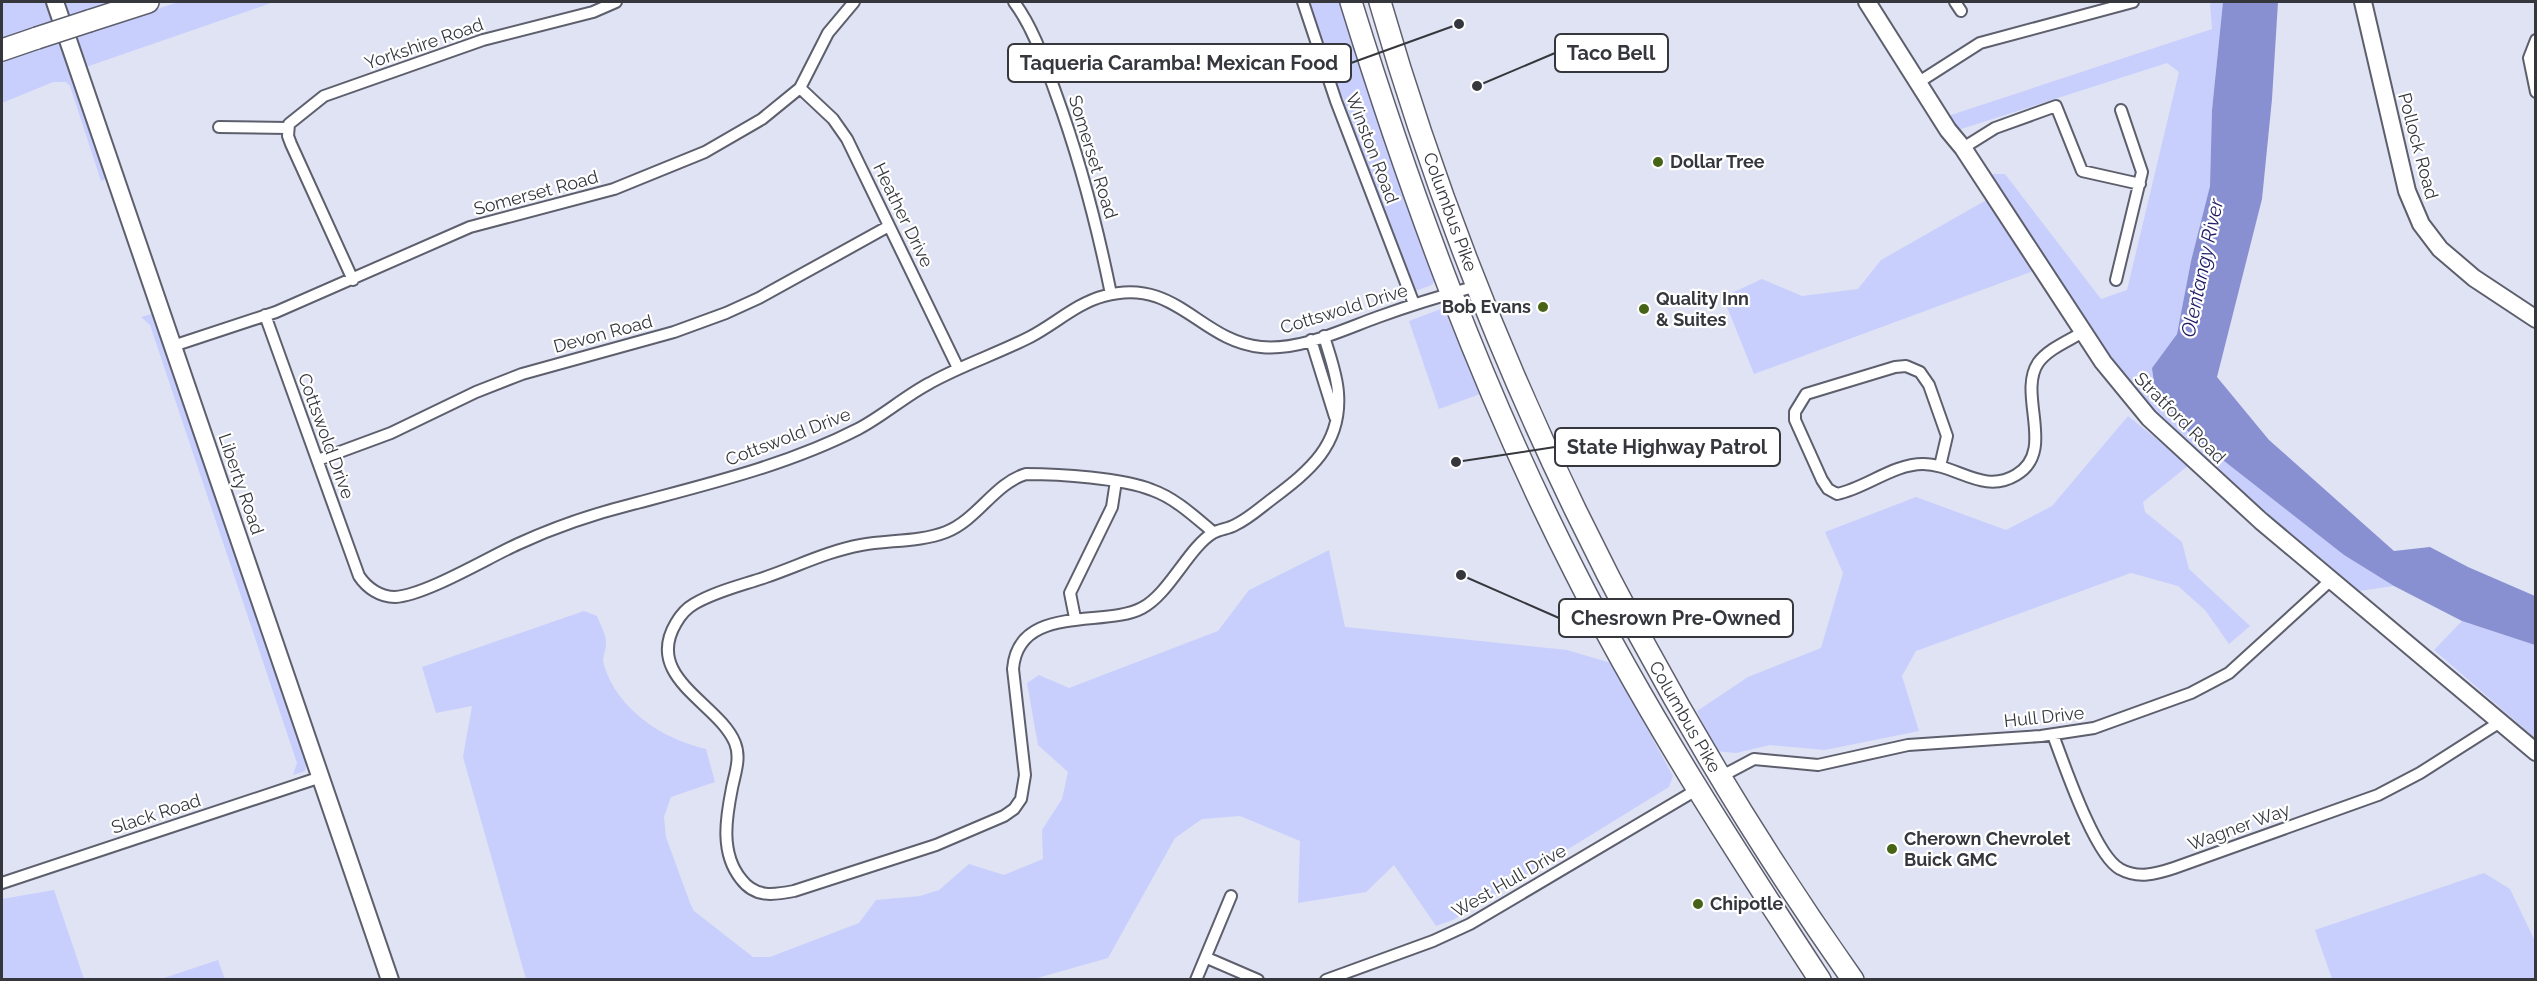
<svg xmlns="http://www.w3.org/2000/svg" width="2537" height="981" viewBox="0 0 2537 981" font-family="Raleway,sans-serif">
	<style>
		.green { fill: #c8cffd }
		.water { fill: #8890d2 }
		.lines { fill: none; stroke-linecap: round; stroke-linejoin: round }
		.street-casing { stroke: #5d5f6d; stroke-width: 14 }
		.secondary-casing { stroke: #5d5f6d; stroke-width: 20 }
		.highway-casing { stroke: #5d5f6d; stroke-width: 24 }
		.street { stroke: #fff; stroke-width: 10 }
		.secondary { stroke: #fff; stroke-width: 16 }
		.highway { stroke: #fff; stroke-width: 21 }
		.highway-bridge-casing { stroke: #5d5f6d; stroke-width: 24; stroke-linecap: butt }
		.highway-bridge { stroke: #fff; stroke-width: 21 }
		.poi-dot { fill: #476316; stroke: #fff; stroke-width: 2 }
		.labels { text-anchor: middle; stroke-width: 4.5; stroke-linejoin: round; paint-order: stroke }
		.street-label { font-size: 18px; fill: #35373d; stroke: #fff }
		.poi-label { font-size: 18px; font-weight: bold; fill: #35373d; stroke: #fff; text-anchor: start }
		.water-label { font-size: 20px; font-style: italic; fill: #211c68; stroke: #fff }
		.leader { fill: none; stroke: #35373d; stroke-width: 2 }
		.callout-dot { fill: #35373d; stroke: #fff; stroke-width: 2 }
		.callout { fill: #fff; stroke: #35373d; stroke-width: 2 }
		.callout-label { font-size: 20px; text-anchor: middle; font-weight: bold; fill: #35373d }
	</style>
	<rect width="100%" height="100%" fill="#e0e3f3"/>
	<!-- green -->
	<path class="green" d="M 2,2 L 49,2 L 56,21 L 2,39 Z
		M 60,2 L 111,2 L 65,17 Z
		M 179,2 L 274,2 L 83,68 L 72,36 Z
		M 1310,2 L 1343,2 L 1435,280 L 1432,285 L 1415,291 L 1335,78 Z
		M 2210,2 L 2223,2 L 2212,110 L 2210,186 L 2191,261 L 2177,334 L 2152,368 L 2191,435 L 2344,555 L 2394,586 L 2359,591 C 2283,528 2204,468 2138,395 C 2079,329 2035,248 1988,174 L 2005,174 L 2101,299 L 2127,290 L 2179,72 L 2167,63 L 1958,130 L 1948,116 L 2212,29 Z
		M 61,40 L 108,178 L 101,181 L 70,86 L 66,82 L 53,82 L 2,103 L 2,61 Z
		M 1990,198 L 2036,270 L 1754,374 L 1723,297 L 1762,279 L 1802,296 L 1858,289 L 1881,260 Z
		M 1441,309 L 1448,311 L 1483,393 L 1439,409 L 1409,321 Z
		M 155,313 L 308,759 L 305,771 L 293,775 L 297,763 L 150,325 L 141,317 Z
		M 2128,416 L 2189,465 L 2143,502 L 2145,512 L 2182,542 L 2189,569 L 2250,626 L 2229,644 L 2205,610 L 2178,586 L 2131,573 L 1916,651 L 1902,676 L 1919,731 L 1825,750 L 1770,745 L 1736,753 L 1715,751 L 1697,711 L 1748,677 L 1821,648 L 1843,573 L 1825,532 L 1916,497 L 2006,530 L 2052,506 Z
		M 1329,550 L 1345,627 L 1567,650 L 1611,663 L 1673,776 L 1669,787 L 1453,920 L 1436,926 L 1394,865 L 1366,892 L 1298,903 L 1300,841 L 1240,816 L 1202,819 L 1175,838 L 1108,958 L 1034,979 L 526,979 L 463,757 L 472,706 L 436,713 L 422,667 L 584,611 L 597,616 C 600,624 606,634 606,642 C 607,650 601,657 604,665 C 617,709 662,739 706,749 L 715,782 L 671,797 L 664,817 L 666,837 L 690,903 L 694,911 L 753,957 L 770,957 L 859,923 L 876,900 L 920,896 L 939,890 L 969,864 L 1004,875 L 1043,859 L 1042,830 L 1062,799 L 1068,772 L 1038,745 L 1027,683 L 1039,675 L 1069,688 L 1218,631 L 1249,590 Z
		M 2462,621 L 2535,645 L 2535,738 L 2434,650 Z
		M 2484,873 L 2510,889 L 2535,941 L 2535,979 L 2332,979 L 2315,930 Z
		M 54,890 L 84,979 L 2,979 L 2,899 Z
		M 218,960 L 225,979 L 161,979 Z"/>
	<!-- water -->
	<path class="water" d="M 2223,2 L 2278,2 L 2272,99 L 2262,199 L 2217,377 L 2269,440 L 2394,551 L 2430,547 L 2468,567 L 2535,596 L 2535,645 L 2462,621 L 2394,586 L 2344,555 L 2191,435 L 2155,390 L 2152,368 L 2177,334 L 2191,261 L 2210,186 L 2212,110 Z"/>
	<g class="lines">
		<defs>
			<path id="street" d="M 1014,2 C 1034,29 1044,61 1056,94 C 1080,160 1097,225 1111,294
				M 1303,2 L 1336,101 L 1414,304
				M 1955,2 L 1961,11
				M 2536,40 L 2529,58 L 2536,92
				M 1919,82 L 1980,43 L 2133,2
				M 800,88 L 833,119 L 847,139 L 958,368
				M 219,127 L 288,128
				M 1963,148 L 1995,128 L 2056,106 L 2082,171 L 2140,184
				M 353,280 L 291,144 L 288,136 L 289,124 L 324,96 L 483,40 L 593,12 L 616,2
				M 2116,280 L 2142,172 L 2121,110
				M 265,315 L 359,576 C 367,588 380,597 395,597 C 426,595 487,558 518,544 C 555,527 593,514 633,504 C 708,484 788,465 858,429 C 883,416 905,396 930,383 C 962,365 997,354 1030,337 C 1055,324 1077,303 1104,296 C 1176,276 1199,341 1261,347 C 1300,351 1342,330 1378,317 C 1411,305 1444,295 1477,286
				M 1311,340 L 1335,417
				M 173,346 L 276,312 L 470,227 L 614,189 L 705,152 L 762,119 L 800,88 L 828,33 L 854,2
				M 318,460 L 391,433 L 476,392 L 522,374 L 674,332 L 726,313 L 759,298 L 889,226
				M 1940,466 L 1947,436 L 1929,385 L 1920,372 L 1906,366 L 1895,367 L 1806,394 L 1795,412 L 1795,420 L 1822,480 L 1828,489 L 1837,494 C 1866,488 1893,464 1923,464 C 1956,464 1983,495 2016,475 C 2057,451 2017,395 2038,363 C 2048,349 2068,341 2083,332
				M 1213,532 C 1195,517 1175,498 1152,490 C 1123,478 1059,474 1026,474 C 995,483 977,520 946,532 C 920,542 888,540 861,545 C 828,551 798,566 766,577 C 743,585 716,591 694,604 C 687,608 680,616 676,623 C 643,678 719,703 735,743 C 741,758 735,773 732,788 C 726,818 720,853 741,879 C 755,898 774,895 794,891 L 936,845 L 1004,816 L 1014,809 L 1021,799 L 1025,775 L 1013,669 C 1018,603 1105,628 1142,608 C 1169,594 1189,547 1213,533 C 1220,529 1228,529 1235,525 C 1248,519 1260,508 1272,499 C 1309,471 1342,445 1338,393 C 1337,374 1329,354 1324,336
				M 1075,618 L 1070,593 L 1112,507 L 1116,481
				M 2053,735 C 2064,764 2095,856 2120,869 C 2138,879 2156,874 2174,868 L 2378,795 L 2420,773 L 2500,722
				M 1720,777 L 1754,759 L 1818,765 L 1908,745 L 2041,736 L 2094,728 L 2191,693 L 2229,673 L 2331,580
				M 2,883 L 321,777
				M 1207,958 L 1258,980
				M 1196,980 L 1231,896
				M 1326,980 L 1433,941 L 1470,924 L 1698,789"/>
			<path id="secondary" d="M 55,2 L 390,980
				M 1867,2 L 1948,130 L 1963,148 L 2103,362 L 2149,418 L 2261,521 L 2536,752
				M 2363,2 L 2407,191 L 2421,224 L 2440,249 L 2474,278 L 2536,319"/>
			<path id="highway" d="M 1351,2 C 1411,196 1482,390 1575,572 C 1646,713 1733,847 1820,980
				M 1380,2 C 1481,352 1643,682 1853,980
				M 89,21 L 148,2
				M 2,50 L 37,38"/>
		</defs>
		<!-- street casing -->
		<use href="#street" class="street-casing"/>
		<!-- secondary casing -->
		<use href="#secondary" class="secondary-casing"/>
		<!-- highway casing -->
		<use href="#highway" class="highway-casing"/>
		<!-- street -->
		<use href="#street" class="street"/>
		<!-- secondary -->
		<use href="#secondary" class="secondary"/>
		<!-- highway -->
		<use href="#highway" class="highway"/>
		<defs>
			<path id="highway-bridge" d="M 37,38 L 89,21"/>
		</defs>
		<!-- highway-bridge casing -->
		<use href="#highway-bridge" class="highway-bridge-casing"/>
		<!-- highway-bridge -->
		<use href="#highway-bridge" class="highway-bridge"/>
	</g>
	<!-- markers -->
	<g class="poi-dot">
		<circle cx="1658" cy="162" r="6"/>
		<circle cx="1543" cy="307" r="6"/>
		<circle cx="1644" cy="309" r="6"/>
		<circle cx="1892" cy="849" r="6"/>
		<circle cx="1698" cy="904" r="6"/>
	</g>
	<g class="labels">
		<!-- street labels -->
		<g class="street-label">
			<text transform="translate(424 44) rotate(-19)" y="6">Yorkshire Road</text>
			<text transform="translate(2418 146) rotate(75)" y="6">Pollock Road</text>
			<text transform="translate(1372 148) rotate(69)" y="6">Winston Road</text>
			<text transform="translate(1093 157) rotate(73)" y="6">Somerset Road</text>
			<text transform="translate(536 193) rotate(-15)" y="6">Somerset Road</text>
			<text transform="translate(1450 212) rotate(70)" y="6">Columbus Pike</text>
			<text transform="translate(903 215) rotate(64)" y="6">Heather Drive</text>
			<text transform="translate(1344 309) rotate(-17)" y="6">Cottswold Drive</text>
			<text transform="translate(603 334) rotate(-15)" y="6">Devon Road</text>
			<text transform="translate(2180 418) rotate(45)" y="6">Stratford Road</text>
			<text transform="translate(326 436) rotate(70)" y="6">Cottswold Drive</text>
			<text transform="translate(788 437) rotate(-21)" y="6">Cottswold Drive</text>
			<text transform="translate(241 484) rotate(71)" y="6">Liberty Road</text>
			<text transform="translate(1685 717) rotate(60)" y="6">Columbus Pike</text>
			<text transform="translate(2044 717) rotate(-6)" y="6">Hull Drive</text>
			<text transform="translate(156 814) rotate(-18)" y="6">Slack Road</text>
			<text transform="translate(2239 827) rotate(-20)" y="6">Wagner Way</text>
			<text transform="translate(1509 881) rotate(-30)" y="6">West Hull Drive</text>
		</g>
		<!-- poi labels -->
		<g class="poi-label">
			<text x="1670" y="168">Dollar Tree</text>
			<text x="1656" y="305">Quality Inn<tspan x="1656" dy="21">&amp; Suites</tspan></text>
			<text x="1531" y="313" text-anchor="end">Bob Evans</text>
			<text x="1904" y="845">Cherown Chevrolet<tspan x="1904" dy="21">Buick GMC</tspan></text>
			<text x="1710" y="910">Chipotle</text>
		</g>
		<!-- water labels -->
		<g class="water-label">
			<text transform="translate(2202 268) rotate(-78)" y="7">Olentangy River</text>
		</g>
	</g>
	<!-- callouts -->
	<path class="leader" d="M1477 86L1555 53M1459 24L1351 63M1456 462L1555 447M1461 575L1559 618"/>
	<g class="callout-dot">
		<circle cx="1477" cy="86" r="6"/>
		<circle cx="1459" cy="24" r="6"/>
		<circle cx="1456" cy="462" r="6"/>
		<circle cx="1461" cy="575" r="6"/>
	</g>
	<g class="callout">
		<rect x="1555" y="34" width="113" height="38" rx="6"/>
		<rect x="1008" y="44" width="343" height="38" rx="6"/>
		<rect x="1555" y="428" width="225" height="38" rx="6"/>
		<rect x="1559" y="599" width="234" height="38" rx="6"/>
	</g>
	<g class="callout-label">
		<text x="1611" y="60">Taco Bell</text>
		<text x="1179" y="70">Taqueria Caramba! Mexican Food</text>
		<text x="1667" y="454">State Highway Patrol</text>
		<text x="1676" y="625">Chesrown Pre-Owned</text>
	</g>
	<!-- border -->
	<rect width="2537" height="981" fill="none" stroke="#35373d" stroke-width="6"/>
</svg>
